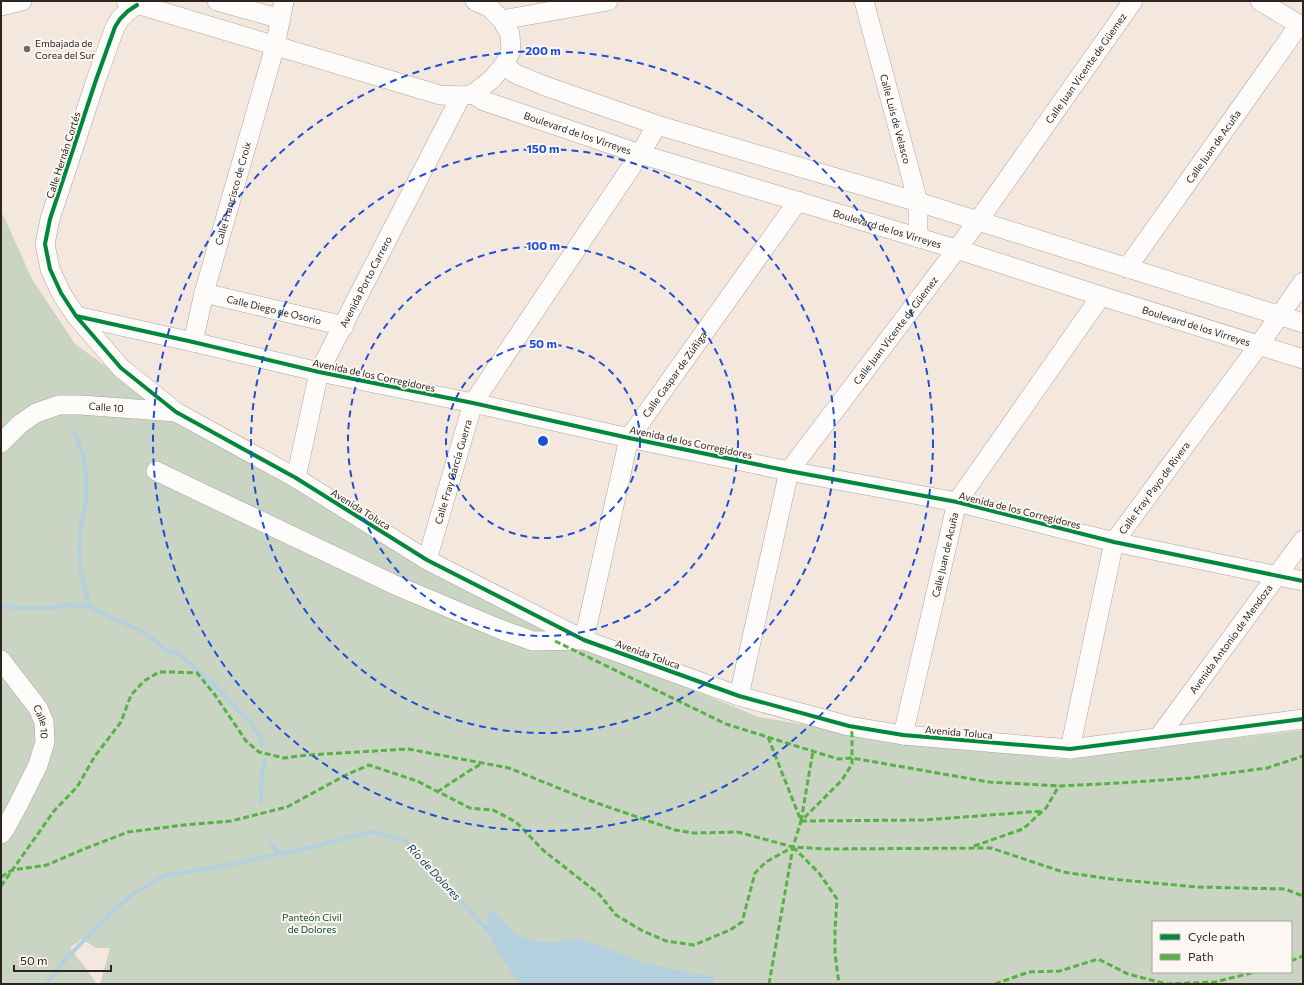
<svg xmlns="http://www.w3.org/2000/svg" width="1304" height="985" viewBox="0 0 1304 985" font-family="Commissioner,sans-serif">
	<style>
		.green { fill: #c9d4c3; fill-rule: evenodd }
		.water { fill: #b4d0df }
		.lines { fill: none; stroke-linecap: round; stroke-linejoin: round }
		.stream { stroke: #b4d0df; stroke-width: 4 }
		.minor-casing { stroke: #ada39b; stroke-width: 20 }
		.minor { stroke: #fdfcfa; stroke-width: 19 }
		.quiet { stroke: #56b245; stroke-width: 3; stroke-dasharray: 6 3; stroke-linecap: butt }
		.cycleway-casing { stroke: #fdf7f3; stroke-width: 6 }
		.cycleway { stroke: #00873e; stroke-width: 4 }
		.ring { fill: none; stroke: #1d4ed8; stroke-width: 2; stroke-dasharray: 7 5 }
		.poi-dot { fill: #736961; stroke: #fdf7f3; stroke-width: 1.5 }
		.labels { text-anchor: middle; stroke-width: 4; stroke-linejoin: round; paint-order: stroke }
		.poi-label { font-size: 10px; fill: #2e241d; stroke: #fdf7f3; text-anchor: start }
		.street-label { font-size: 10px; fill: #2e241d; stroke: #fdf7f3 }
		.park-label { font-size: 10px; fill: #064d29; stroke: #fdf7f3 }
		.water-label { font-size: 11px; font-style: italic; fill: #003d57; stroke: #fdf7f3 }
		.centre { fill: #1d4ed8; stroke: #fdf7f3; stroke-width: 2 }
		.ring-label { font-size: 12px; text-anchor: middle; font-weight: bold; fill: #1d4ed8; stroke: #fdf7f3; stroke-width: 4; stroke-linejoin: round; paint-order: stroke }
	</style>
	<rect width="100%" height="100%" fill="#f4e8de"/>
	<!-- green -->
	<path class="green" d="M 1,213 L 3,215 L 32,279 L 75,344 L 211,442 L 585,646 L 759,717 L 852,733 L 1059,759 L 1303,730 L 1303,984 L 100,984 L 110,948 L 96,948 L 82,939 L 70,948 L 96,982 L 94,984 L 1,984 ZM 1153,922 L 1291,922 L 1291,972 L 1153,972 Z"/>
	<!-- water -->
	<path class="water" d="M 494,911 L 515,934 L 539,942 L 557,942 L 575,938 L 594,944 L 645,963 L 695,974 L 714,976 L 714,984 L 519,984 L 516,978 L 500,955 L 487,931 L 488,912 Z"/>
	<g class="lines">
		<!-- stream -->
		<path class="stream" d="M 74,432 L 83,454 L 86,472 L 86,501 L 80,530 L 79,556 L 82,578 L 90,607
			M 1,607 L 48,608 L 70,605 L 90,607 L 147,634 L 167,651 L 179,654 L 212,683 L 250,722 L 260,737 L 262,746
			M 261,803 L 262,774 L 265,763 L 265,760
			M 270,842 L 279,854
			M 46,984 L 66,959 L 109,915 L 130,896 L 163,876 L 223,866 L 313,847 L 345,838 L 372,832 L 404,840 L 427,864 L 491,934"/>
		<defs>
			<g id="minor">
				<path d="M 126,1 L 440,95 L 461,96 L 473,94 L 491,80 L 504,65 L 511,51 L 510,34 L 502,20 L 490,8 L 475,1"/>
				<path d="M 217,1 L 281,19"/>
				<path id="s1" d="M 864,1 L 918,202 L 918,238"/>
				<path d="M 1260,1 L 1303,27"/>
				<path d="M 137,5 L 128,11 L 120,19 L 115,27 L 96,80 L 50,219 L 45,244 L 50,269 L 61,293 L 76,316 L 121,368 L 176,412 L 296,478 L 427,560 L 584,640 L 739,696 L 849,726 L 903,735 L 1070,749 L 1303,719"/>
				<path d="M 1,6 L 22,1"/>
				<path d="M 502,20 L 608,1"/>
				<path d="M 504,65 L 516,74 L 545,86 L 657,125 L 918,202 L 1303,323"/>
				<path id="s2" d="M 473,94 L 484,101 L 640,154 L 956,249 L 1101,296 L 1303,359"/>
				<path id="s3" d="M 1127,268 L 1299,25"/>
				<path id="s4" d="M 204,293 L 344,326"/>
				<path d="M 76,316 L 193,342 L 319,372 L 473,403 L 629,438 L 789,471 L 957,502 L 1114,542 L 1303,581"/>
				<path id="s5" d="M 193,342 L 204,293 L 275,46 L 284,1"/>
				<path id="s6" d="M 1,443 L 20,424 L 36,413 L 59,405 L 81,405 L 176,412"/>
				<path id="s7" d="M 156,471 L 395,585 L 502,630 L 533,641 L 584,640 L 629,438 L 798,201"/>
				<path id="s8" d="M 296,478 L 319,372 L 461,96"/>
				<path id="s9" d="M 427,560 L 473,403 L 640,154 L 657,125"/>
				<path id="s10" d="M 1,660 L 38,708 L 44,722 L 45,742 L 38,765 L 17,807 L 5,829 L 1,834"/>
				<path id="s11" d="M 739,696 L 789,471 L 978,221 L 1133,1"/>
				<path id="s12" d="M 903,735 L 957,502 L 1101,296"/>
				<path id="s13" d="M 1158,738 L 1303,540"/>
				<path id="s14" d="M 1070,749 L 1114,542 L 1259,345 L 1303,282"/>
			</g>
		</defs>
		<!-- minor casing -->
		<use href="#minor" class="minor-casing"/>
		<!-- minor -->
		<use href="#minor" class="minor"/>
		<!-- quiet -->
		<path class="quiet" d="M 555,641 L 726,724 L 838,759 L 852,758 L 989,782 L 1059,786 L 1120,783 L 1191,778 L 1267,768 L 1303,756
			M 768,737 L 801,821
			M 437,792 L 469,771 L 483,763
			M 801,821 L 924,820 L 1043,811
			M 801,821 L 813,751
			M 974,846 L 1023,829 L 1046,808 L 1059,786
			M 793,847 L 819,873 L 837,899 L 835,930 L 835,954 L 839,984
			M 1,877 L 12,870 L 47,865 L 84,849 L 128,832 L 184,825 L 231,821 L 287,807 L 346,775 L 369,765 L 417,781 L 470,808 L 493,810 L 516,822 L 544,851 L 599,894 L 616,915 L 641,930 L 666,941 L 694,945 L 730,930 L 742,922 L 755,873 L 766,862 L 793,847
			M 1,886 L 54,811 L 77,787 L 95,756 L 121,722 L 131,695 L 144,681 L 159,672 L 175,672 L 197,673 L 215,695 L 246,741 L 259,752 L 284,758 L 308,755 L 408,749 L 509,768 L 588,800 L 675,830 L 694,833 L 738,832 L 793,847 L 825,849 L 991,848 L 1063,872 L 1111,879 L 1197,887 L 1285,889 L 1303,896
			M 1291,961 L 1303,956
			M 769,984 L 793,847 L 801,821 L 842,780 L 852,764 L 852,733 L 849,726
			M 995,984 L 1029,972 L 1060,971 L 1098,959 L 1128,974 L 1166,984 L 1215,982 L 1255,972"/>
		<defs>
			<path id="cycleway" d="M 137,5 L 128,11 L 120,19 L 115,27 L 96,80 L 50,219 L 45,244 L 50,269 L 61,293 L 76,316 L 121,368 L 176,412 L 296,478 L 427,560 L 584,640 L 739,696 L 849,726 L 903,735 L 1070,749 L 1303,719
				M 76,316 L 193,342 L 319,372 L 473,403 L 629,438 L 789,471 L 957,502 L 1114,542 L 1303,581"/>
		</defs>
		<!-- cycleway casing -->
		<use href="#cycleway" class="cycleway-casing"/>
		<!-- cycleway -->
		<use href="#cycleway" class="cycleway"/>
	</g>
	<!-- distance rings -->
	<g class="ring">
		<circle cx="543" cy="441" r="97"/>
		<circle cx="543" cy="441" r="195"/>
		<circle cx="543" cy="441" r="292"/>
		<circle cx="543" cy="441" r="390"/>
	</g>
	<!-- markers -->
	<circle class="poi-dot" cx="27" cy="49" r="4"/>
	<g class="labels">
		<!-- poi labels -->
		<g class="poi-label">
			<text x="35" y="47">Embajada de<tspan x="35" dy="12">Corea del Sur</tspan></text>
		</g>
		<!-- street labels -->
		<g class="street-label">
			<text dy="4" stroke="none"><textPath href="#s11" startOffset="731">Calle Juan Vicente de Güemez</textPath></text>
			<text dy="4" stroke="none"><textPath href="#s1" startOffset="122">Calle Luis de Velasco</textPath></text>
			<text dy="4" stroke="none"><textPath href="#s2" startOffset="112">Boulevard de los Virreyes</textPath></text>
			<text dy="4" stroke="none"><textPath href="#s3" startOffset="149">Calle Juan de Acuña</textPath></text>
			<text transform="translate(63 155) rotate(-72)" y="4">Calle Hernán Cortés</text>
			<text dy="4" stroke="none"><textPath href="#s5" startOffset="154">Calle Francisco de Croix</textPath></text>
			<text dy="4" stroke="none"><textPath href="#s2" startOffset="436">Boulevard de los Virreyes</textPath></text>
			<text dy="4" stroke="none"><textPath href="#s8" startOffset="210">Avenida Porto Carrero</textPath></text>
			<text dy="4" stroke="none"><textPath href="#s4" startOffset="72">Calle Diego de Osorio</textPath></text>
			<text dy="4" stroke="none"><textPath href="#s2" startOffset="760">Boulevard de los Virreyes</textPath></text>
			<text dy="4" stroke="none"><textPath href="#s11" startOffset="407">Calle Juan Vicente de Güemez</textPath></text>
			<text transform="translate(374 375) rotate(12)" y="4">Avenida de los Corregidores</text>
			<text dy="4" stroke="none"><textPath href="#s7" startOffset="750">Calle Gaspar de Zúñiga</textPath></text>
			<text dy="4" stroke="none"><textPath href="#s6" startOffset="118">Calle 10</textPath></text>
			<text transform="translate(691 442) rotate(12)" y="4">Avenida de los Corregidores</text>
			<text dy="4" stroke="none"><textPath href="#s9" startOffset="92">Calle Fray García Guerra</textPath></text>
			<text dy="4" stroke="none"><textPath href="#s14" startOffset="279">Calle Fray Payo de Rivera</textPath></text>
			<text transform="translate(361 509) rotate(32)" y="4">Avenida Toluca</text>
			<text transform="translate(1020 510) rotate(14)" y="4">Avenida de los Corregidores</text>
			<text dy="4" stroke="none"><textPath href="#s12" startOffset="185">Calle Juan de Acuña</textPath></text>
			<text dy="4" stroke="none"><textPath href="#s13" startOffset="123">Avenida Antonio de Mendoza</textPath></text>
			<text transform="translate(648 654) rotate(20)" y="4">Avenida Toluca</text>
			<text dy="4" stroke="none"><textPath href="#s10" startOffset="75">Calle 10</textPath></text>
			<text transform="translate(959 732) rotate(5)" y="4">Avenida Toluca</text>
		</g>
		<!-- park labels -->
		<g class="park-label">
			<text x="312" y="921">Panteón Civil<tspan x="312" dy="12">de Dolores</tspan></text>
		</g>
		<!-- water labels -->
		<g class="water-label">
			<text transform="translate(434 872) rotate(47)" y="4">Río de Dolores</text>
		</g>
	</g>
	<circle cx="543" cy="441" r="6" class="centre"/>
	<g class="ring-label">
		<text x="543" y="55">200 m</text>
		<text x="543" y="153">150 m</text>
		<text x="543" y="250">100 m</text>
		<text x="543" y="348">50 m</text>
	</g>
	<!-- border -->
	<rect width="1304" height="985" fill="none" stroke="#2e241d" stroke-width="4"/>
	<!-- legend -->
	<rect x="1152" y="921" width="140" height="52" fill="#fdf7f3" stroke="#aaa39d"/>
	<rect x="1160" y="934" width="20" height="6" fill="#00873e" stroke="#aaa39d"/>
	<text x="1188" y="941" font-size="12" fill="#2e241d">Cycle path</text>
	<rect x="1160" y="954" width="20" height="6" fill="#56b245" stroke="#aaa39d"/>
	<text x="1188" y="961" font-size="12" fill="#2e241d">Path</text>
	<!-- scale -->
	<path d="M14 965v6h97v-6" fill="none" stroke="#2e241d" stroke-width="2"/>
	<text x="20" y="965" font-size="12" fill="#2e241d" stroke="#fdf7f3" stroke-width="3" paint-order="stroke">50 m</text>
</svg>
